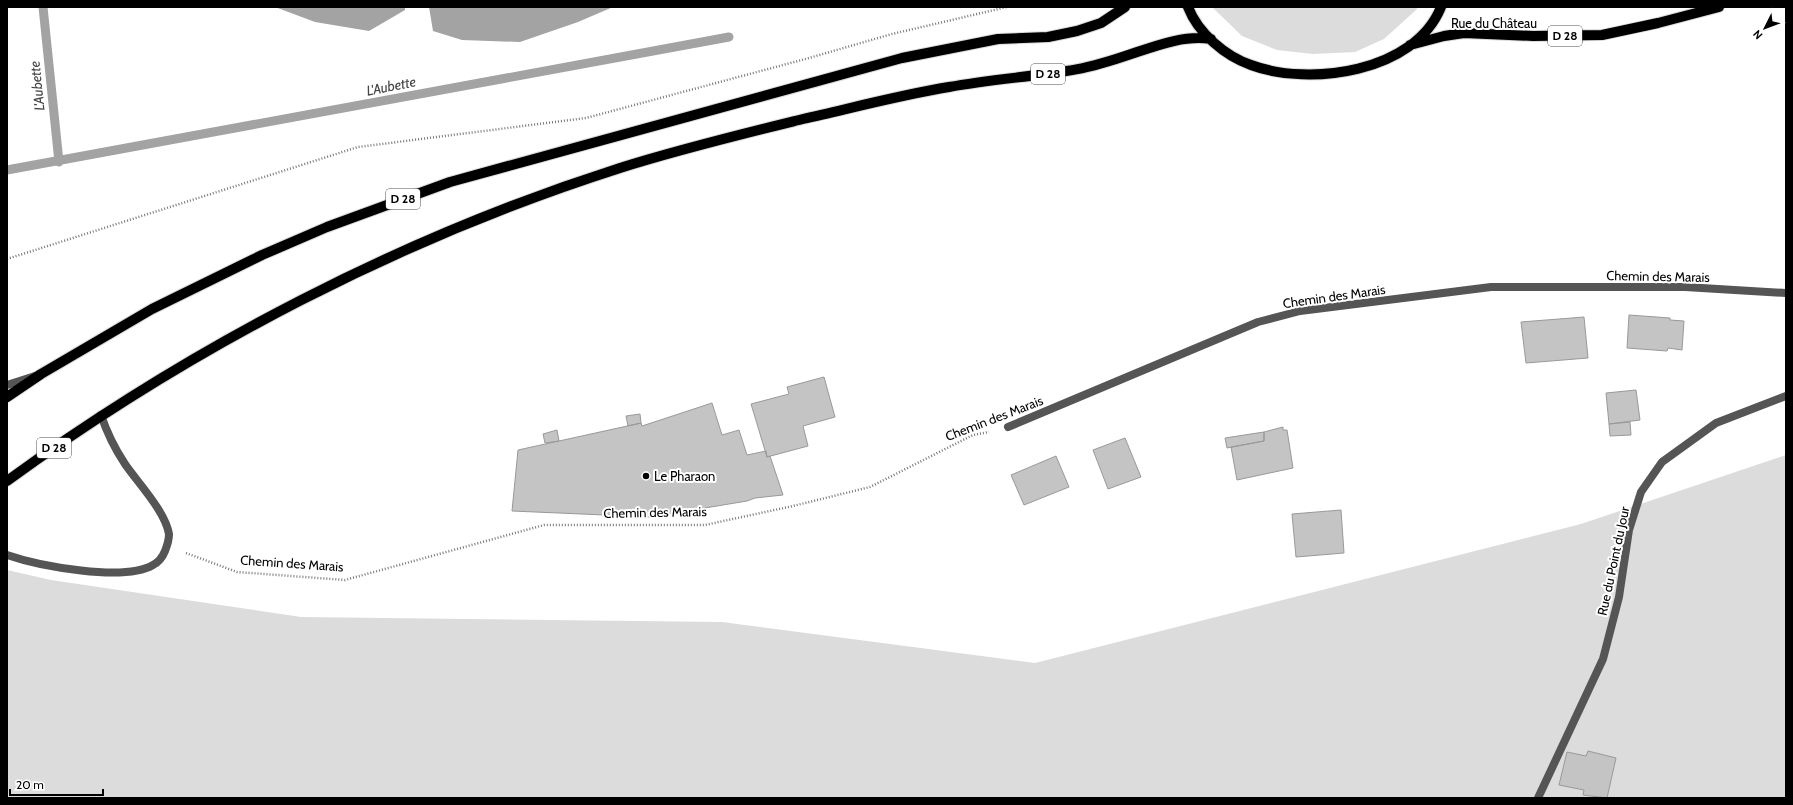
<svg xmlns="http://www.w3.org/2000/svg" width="1793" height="805" viewBox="0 0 1793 805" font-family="Cabin,sans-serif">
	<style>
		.green { fill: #dcdcdc }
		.water { fill: #a3a3a3 }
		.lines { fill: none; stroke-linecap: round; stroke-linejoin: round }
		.stream { stroke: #a3a3a3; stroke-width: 9 }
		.building { fill: #c4c4c4; stroke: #999 }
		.primary-casing { stroke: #dbdbdb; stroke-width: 12 }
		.path { stroke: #777; stroke-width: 2.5; stroke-dasharray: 1 2; stroke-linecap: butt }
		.service { stroke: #555; stroke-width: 8 }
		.minor { stroke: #555; stroke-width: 8 }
		.tertiary { stroke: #555; stroke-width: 8 }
		.primary { stroke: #000; stroke-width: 10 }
		.poi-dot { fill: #000; stroke: #fff; stroke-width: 1.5 }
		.labels { text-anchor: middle; stroke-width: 4; stroke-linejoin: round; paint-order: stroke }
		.shield { fill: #fff; stroke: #4c4c4c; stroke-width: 1 }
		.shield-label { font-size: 12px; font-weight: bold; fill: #000 }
		.street-label { font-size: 13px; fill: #000; stroke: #fff }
		.poi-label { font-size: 13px; fill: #000; stroke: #fff; text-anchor: start }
		.water-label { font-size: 14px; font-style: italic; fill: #444; stroke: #fff }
	</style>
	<rect width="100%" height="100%" fill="#fff"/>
	<!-- green -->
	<path class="green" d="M 1212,7 L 1418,7 L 1416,10 L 1384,39 L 1355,52 L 1313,54 L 1277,50 L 1242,36 Z
		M 1786,455 L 1786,798 L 7,798 L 7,570 L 51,580 L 301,617 L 722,622 L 1035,663 L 1581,524 Z"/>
	<!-- water -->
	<path class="water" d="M 275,7 L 405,7 L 405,10 L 369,31 L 315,22 Z
		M 429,7 L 613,7 L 578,22 L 520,42 L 462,40 L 433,31 Z"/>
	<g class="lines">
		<!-- stream -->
		<path class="stream" d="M 43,7 L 59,162
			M 7,170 L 729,37"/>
	</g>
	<!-- building -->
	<path class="building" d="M 1629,315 L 1670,318 L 1670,320 L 1684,321 L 1682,350 L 1668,348 L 1667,351 L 1627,348 Z
		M 1584,317 L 1588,358 L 1526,363 L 1521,322 Z
		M 824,377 L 835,417 L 803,426 L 808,446 L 767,457 L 751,404 L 789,394 L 787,387 Z
		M 1636,390 L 1640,420 L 1609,424 L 1606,393 Z
		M 712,403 L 722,435 L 739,430 L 747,455 L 766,451 L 767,457 L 770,456 L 783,495 L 755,498 L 747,501 L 651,517 L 512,511 L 518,450 L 641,423 L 642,426 Z
		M 640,414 L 641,423 L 628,426 L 626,416 Z
		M 1630,422 L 1631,435 L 1610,436 L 1609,424 Z
		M 1283,427 L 1283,430 L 1287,430 L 1293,468 L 1237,480 L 1231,447 L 1264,441 L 1264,432 Z
		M 557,430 L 559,441 L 545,443 L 543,434 Z
		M 1264,432 L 1264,441 L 1227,448 L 1225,438 Z
		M 1125,438 L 1141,477 L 1108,489 L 1093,450 Z
		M 1056,456 L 1069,487 L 1024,505 L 1011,475 Z
		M 1341,510 L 1344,553 L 1296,557 L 1292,514 Z
		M 1588,751 L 1616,758 L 1607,798 L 1583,795 L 1584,790 L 1559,785 L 1567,752 L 1586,756 Z"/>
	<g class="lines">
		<defs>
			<path id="primary" d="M 1188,7 C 1198,33 1225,56 1251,65 C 1310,87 1415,72 1441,7
				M 1410,45 L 1444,36 L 1464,33 L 1533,36 L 1602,35 L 1658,23 L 1719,7
				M 7,397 L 41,374 L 152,309 L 262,255 L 327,227 L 450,182 L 902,58 L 998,39 L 1048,37 L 1077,31 L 1101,23 L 1125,7
				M 7,481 C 193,346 401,238 620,168 C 680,149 742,134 803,119 C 852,108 900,95 949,87 C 988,80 1027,77 1066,71 C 1083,69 1100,64 1116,59 C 1146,50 1180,34 1211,39"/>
		</defs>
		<!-- primary casing -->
		<use href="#primary" class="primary-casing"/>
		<!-- path -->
		<path class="path" d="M 7,259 L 358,147 L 586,118 L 809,58 L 892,34 L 1007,7
			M 186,553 L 237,572 L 345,580 L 544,525 L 705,525 L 793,506 L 870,487 L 973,435 L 989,432"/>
		<!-- service -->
		<path class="service" d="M 7,555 C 39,566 124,582 153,565 C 159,562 163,556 165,551 C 167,546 169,539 169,534 C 165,511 138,483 125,464 C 115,449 107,433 101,415"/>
		<!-- minor -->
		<path class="minor" d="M 1008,427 L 1258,322 L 1300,311 L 1491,287 L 1685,287 L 1786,293"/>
		<!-- tertiary -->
		<path class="tertiary" d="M 7,385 L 35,376
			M 1538,798 L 1603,659 L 1619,597 L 1629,530 L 1641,492 L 1662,462 L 1716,423 L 1786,396"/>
		<!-- primary -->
		<use href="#primary" class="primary"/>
	</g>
	<!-- markers -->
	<circle class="poi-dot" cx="646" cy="476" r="4"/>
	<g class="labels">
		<!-- shield labels -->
		<g class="shield">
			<rect x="1548" y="26" width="34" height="20" rx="3"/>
			<rect x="1031" y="64" width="34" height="20" rx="3"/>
			<rect x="386" y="189" width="34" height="20" rx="3"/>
			<rect x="37" y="438" width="34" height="20" rx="3"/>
		</g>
		<g class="shield-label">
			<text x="1565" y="40">D 28</text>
			<text x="1048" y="78">D 28</text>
			<text x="403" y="203">D 28</text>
			<text x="54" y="452">D 28</text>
		</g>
		<!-- street labels -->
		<g class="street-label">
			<text x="1494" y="28">Rue du Château</text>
			<text transform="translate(1658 276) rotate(1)" y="5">Chemin des Marais</text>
			<text transform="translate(1334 296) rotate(-8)" y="5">Chemin des Marais</text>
			<text transform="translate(994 418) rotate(-21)" y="5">Chemin des Marais</text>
			<text transform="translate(655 512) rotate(-1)" y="5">Chemin des Marais</text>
			<text transform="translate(1613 561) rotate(-78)" y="5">Rue du Point du Jour</text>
			<text transform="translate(292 563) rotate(4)" y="5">Chemin des Marais</text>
		</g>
		<!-- poi labels -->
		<g class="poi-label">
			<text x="654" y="481">Le Pharaon</text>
		</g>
		<!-- water labels -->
		<g class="water-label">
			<text transform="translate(37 86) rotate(-96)" y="5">L'Aubette</text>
			<text transform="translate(391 86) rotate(-11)" y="5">L'Aubette</text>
		</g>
	</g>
	<!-- border -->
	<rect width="1793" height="805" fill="none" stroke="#000000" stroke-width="16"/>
	<!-- north arrow -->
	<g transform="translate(1765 28) rotate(228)" stroke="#ffffff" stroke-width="3" paint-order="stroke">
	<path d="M0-3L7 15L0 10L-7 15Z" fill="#000000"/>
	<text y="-6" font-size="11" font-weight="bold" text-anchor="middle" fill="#000000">N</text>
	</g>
	<!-- scale -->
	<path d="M10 789v6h93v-6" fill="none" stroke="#000000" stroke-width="2"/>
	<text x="16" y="789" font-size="12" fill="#000000" stroke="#ffffff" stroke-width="3" paint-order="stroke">20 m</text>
</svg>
